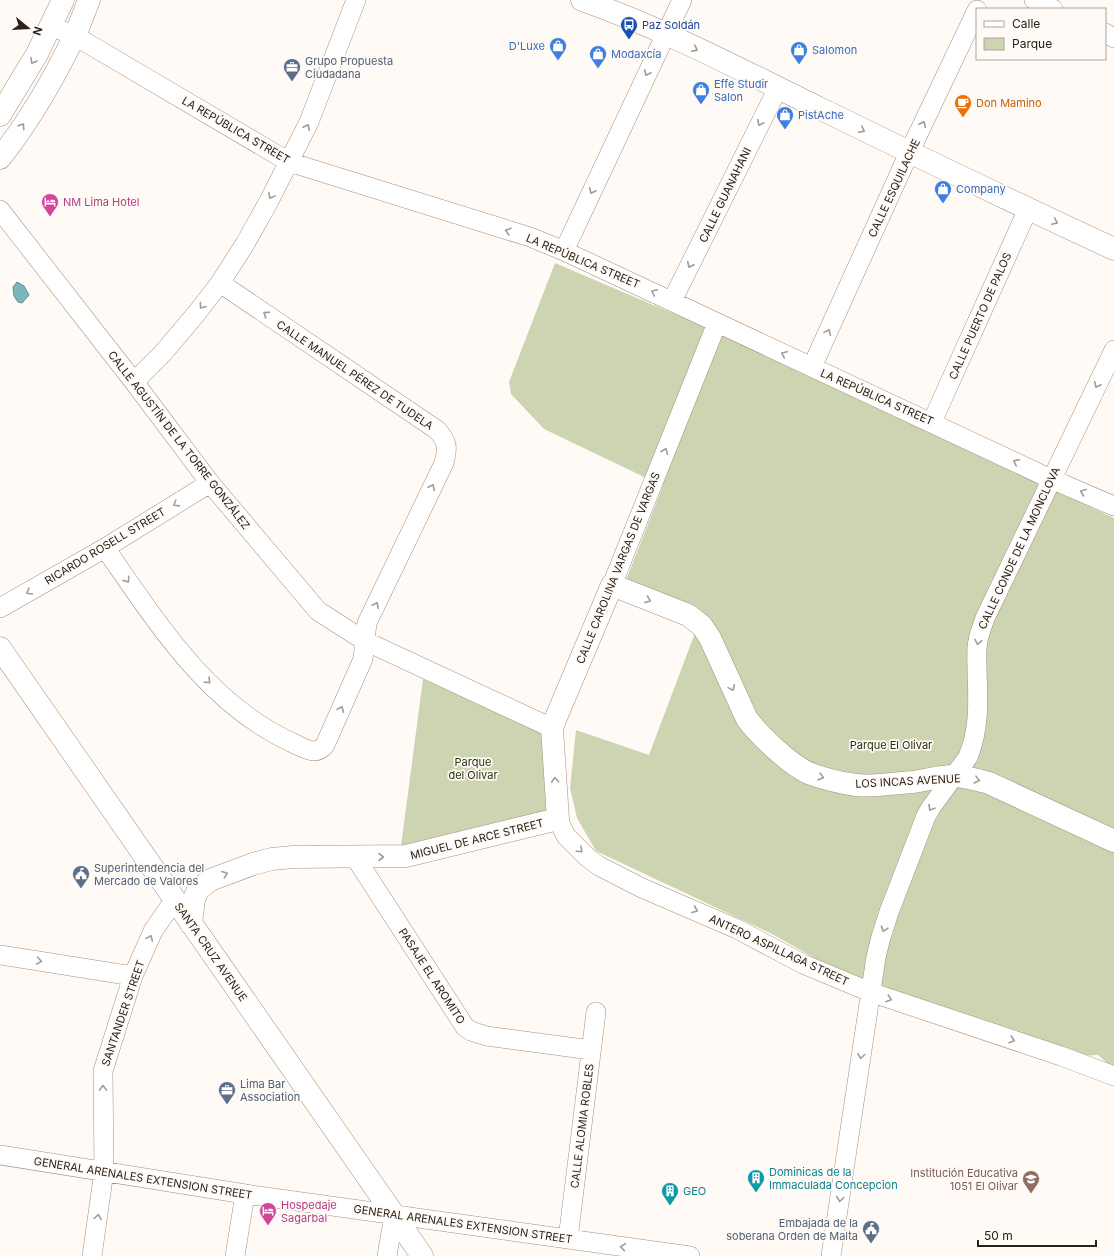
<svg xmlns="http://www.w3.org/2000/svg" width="1114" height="1256" viewBox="0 0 1114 1256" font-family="Inter,sans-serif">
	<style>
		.green { fill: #cdd4b2 }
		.water { fill: #79b7bb; stroke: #628a8b }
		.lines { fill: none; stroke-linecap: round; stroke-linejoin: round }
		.street-casing { stroke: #a78f7d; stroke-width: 20 }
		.secondary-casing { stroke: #a78f7d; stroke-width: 23 }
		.street { stroke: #fff; stroke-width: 19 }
		.secondary { stroke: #fff; stroke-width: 22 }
		.oneway { stroke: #a09c98 }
		.labels { text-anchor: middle; stroke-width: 3.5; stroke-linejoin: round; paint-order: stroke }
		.transit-label { font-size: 11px; fill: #164399; stroke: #fffaf6; text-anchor: start }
		.shop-label { font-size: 11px; fill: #366cbe; stroke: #fffaf6; text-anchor: start }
		.service-label { font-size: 11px; fill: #4e5e75; stroke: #fffaf6; text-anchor: start }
		.food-label { font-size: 11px; fill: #c56008; stroke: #fffaf6; text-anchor: start }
		.street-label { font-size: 11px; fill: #2b221a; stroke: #fffaf6 }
		.hotel-label { font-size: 11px; fill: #b23c85; stroke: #fffaf6; text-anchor: start }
		.park-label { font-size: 11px; fill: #2a2f0a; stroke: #fffaf6 }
		.culture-label { font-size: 11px; fill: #0d838f; stroke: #fffaf6; text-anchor: start }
		.education-label { font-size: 11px; fill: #785e54; stroke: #fffaf6; text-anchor: end }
	</style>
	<rect width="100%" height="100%" fill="#fffaf6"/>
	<!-- green -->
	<path class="green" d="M 555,263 L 740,342 L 1114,518 L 1114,1069 L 1098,1055 L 1077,1056 L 846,976 L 772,934 L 596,851 L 577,818 L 570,788 L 576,730 L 649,755 L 701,617 L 626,580 L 663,486 L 544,429 L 511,394 L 509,382 Z
		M 423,679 L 549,735 L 548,815 L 401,846 Z"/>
	<!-- water -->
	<path class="water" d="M 17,282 L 24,286 L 29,295 L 22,303 L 18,302 L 14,296 L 13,287 Z"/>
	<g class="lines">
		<defs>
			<path id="street" d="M 1034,0 L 1053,9
				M 51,26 L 75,36 L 289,162 L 530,237 L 564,251 L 1051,479 L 1114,506
				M 1105,33 L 1114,38
				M 0,210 L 134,382 L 210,483 L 318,611 L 365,641 L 552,728
				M 564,251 L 682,0
				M 672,301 L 778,88
				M 812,367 L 909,153 L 977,10
				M 134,382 L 163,353 L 196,314 L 220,283 L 245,244 L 269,201 L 309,122 L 356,0
				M 932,422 L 1028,209
				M 105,548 C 156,621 208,705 293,743 C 304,748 315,757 325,745 L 363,659 L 367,623 L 444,463 C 448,448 448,442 437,430 L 220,283
				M 612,585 L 717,323
				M 0,608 L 105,548 L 210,483
				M 558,819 L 566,836 L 588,858 L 599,866 L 642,888 L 737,929 L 803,964 L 870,992 L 1061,1056 L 1114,1076
				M 355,857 L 465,1027 L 471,1031 L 486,1036 L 591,1050
				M 0,955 L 133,976
				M 0,1155 L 245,1194 L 690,1256
				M 568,1239 L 596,1012
				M 92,1256 L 104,1171 L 103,1071 L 133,976 L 153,931 L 175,899
				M 235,1256 L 245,1194
				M 387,1256 L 394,1215
				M 831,1256 L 876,957 L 881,937 L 889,912 L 926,816 L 932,806 L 968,757 C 980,728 978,699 977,669 C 977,659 976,650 978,641 C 979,633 983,625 985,618 L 1114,350"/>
			<path id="secondary" d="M 582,0 C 664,29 741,70 819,108 C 917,156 1015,203 1114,249
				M 0,115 L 37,54 L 63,0
				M 0,158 C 28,123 54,78 74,37 C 80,25 84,12 89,0
				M 0,648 L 394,1215 L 422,1256
				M 191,924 L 194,899 L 198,890 L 210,880 L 253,864 L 272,859 L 293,857 L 406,856 L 558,819 L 552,728 L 555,720 L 612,585 L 688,615 L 702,626 L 710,638 L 747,719 C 760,736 791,766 811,774 C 825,779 841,783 856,785 C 874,787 895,783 914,782 C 927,780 940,776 953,776 C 965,776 978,780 989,783 L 1114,841"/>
		</defs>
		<!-- street casing -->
		<use href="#street" class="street-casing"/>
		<!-- secondary casing -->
		<use href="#secondary" class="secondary-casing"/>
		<!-- street -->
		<use href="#street" class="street"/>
		<!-- secondary -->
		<use href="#secondary" class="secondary"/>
	</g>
	<!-- one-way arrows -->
	<defs><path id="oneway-chevron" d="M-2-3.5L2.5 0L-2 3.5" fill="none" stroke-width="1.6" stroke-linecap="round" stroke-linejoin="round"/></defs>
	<g class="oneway">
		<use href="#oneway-chevron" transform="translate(695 49) rotate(26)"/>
		<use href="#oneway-chevron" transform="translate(33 61) rotate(120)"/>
		<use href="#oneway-chevron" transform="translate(647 73) rotate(115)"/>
		<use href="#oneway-chevron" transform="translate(760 123) rotate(116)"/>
		<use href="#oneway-chevron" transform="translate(923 124) rotate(-65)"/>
		<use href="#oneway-chevron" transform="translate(22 126) rotate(-57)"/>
		<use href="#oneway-chevron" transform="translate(307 127) rotate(-65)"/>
		<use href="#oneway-chevron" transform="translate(862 130) rotate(26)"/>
		<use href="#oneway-chevron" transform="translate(592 191) rotate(115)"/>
		<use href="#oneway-chevron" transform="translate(271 196) rotate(118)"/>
		<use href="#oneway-chevron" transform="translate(1055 222) rotate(25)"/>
		<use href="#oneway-chevron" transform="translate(508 231) rotate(-163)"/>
		<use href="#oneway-chevron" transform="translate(690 265) rotate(116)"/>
		<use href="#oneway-chevron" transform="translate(654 292) rotate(-155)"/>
		<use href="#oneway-chevron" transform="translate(202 306) rotate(127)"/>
		<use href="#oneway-chevron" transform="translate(266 314) rotate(-146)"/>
		<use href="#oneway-chevron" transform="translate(828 332) rotate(-66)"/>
		<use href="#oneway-chevron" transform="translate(784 354) rotate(-155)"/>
		<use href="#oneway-chevron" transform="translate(1097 385) rotate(116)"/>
		<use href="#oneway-chevron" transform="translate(665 451) rotate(-68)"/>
		<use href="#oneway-chevron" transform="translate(1016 462) rotate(-154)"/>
		<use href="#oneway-chevron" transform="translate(432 487) rotate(-64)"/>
		<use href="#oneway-chevron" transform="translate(1083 492) rotate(-157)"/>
		<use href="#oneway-chevron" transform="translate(176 504) rotate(148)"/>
		<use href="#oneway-chevron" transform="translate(127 580) rotate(55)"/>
		<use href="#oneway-chevron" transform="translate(29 592) rotate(150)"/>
		<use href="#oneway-chevron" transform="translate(648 600) rotate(21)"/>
		<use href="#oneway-chevron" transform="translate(376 605) rotate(-64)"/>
		<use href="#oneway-chevron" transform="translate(978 642) rotate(100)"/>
		<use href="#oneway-chevron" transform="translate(208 681) rotate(45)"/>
		<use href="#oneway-chevron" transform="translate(732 688) rotate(66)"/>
		<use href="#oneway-chevron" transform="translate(341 709) rotate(-66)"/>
		<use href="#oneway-chevron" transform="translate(821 777) rotate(16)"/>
		<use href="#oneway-chevron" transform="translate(555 780) rotate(-93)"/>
		<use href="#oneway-chevron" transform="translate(977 780) rotate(14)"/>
		<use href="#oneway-chevron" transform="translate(931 808) rotate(122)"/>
		<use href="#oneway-chevron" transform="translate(580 850) rotate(43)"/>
		<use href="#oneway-chevron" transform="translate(381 857)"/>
		<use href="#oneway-chevron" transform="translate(225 874) rotate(-20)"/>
		<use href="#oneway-chevron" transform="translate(695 910) rotate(23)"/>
		<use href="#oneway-chevron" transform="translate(884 929) rotate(109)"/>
		<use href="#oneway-chevron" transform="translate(150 938) rotate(-66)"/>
		<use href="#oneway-chevron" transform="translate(39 961) rotate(9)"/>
		<use href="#oneway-chevron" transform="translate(889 999) rotate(18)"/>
		<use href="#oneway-chevron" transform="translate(1012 1040) rotate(19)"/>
		<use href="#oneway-chevron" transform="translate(861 1056) rotate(98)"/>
		<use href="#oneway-chevron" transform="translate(103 1088) rotate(-90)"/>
		<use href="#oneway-chevron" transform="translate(840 1199) rotate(98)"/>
		<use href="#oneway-chevron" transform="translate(98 1217) rotate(-82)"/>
		<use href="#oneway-chevron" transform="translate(623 1247) rotate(-172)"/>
	</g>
	<!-- icons -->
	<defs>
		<symbol id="bus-pin" viewBox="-11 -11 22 30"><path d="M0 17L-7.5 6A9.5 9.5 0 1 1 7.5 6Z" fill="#1a4fb4" stroke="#fffaf6"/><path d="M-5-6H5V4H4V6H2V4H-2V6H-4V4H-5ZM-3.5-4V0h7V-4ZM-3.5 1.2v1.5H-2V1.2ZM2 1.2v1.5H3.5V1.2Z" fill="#fff"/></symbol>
		<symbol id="shop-pin" viewBox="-11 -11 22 30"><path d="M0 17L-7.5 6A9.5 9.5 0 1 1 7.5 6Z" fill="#3f7fe0" stroke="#fffaf6"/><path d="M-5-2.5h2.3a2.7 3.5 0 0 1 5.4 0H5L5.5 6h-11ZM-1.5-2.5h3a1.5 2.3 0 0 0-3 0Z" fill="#fff"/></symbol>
		<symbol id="office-pin" viewBox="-11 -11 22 30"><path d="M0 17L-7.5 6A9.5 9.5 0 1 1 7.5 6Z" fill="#5c6f8a" stroke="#fffaf6"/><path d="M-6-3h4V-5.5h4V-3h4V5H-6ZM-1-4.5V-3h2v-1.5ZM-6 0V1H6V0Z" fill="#fff"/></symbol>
		<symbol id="cafe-pin" viewBox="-11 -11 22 30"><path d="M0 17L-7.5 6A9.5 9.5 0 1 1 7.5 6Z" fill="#e8710a" stroke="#fffaf6"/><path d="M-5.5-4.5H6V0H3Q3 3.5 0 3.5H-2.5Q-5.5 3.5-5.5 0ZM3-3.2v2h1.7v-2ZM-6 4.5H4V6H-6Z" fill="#fff"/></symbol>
		<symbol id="hotel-pin" viewBox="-11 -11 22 30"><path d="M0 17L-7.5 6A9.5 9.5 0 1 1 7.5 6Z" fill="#d1479c" stroke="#fffaf6"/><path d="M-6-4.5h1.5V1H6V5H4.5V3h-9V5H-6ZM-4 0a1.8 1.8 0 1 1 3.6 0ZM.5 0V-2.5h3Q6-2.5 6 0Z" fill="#fff"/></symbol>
		<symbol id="civic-pin" viewBox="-11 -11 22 30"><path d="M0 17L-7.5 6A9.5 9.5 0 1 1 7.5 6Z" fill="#5c6f8a" stroke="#fffaf6"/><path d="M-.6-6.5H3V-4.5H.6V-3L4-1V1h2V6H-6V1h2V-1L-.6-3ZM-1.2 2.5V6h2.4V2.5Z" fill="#fff"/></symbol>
		<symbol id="building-pin" viewBox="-11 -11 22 30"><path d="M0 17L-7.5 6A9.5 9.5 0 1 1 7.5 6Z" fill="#0f9aa8" stroke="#fffaf6"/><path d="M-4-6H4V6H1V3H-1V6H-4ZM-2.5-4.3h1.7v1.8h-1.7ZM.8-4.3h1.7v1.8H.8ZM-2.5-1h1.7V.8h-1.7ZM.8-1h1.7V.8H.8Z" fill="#fff"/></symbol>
		<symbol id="school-pin" viewBox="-11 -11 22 30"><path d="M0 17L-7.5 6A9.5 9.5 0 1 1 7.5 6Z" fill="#8d6e63" stroke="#fffaf6"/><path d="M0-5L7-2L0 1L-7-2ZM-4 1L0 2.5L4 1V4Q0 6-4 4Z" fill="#fff"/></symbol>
	</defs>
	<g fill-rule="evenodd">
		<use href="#bus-pin" x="619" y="15" width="20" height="27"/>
		<use href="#shop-pin" x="548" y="36" width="20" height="27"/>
		<use href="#shop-pin" x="789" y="40" width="20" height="27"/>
		<use href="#shop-pin" x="588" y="44" width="20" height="27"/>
		<use href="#office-pin" x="282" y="57" width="20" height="27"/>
		<use href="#shop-pin" x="691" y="80" width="20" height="27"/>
		<use href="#cafe-pin" x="953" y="93" width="20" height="27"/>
		<use href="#shop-pin" x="775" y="105" width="20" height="27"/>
		<use href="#shop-pin" x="933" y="179" width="20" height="27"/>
		<use href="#hotel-pin" x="40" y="192" width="20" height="27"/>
		<use href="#civic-pin" x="71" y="864" width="20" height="27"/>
		<use href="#office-pin" x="217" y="1080" width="20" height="27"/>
		<use href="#building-pin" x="746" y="1168" width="20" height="27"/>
		<use href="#school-pin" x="1021" y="1169" width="20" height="27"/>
		<use href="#building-pin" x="660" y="1181" width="20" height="27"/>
		<use href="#hotel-pin" x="258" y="1201" width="20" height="27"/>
		<use href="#civic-pin" x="861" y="1219" width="20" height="27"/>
	</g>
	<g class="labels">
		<!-- transit labels -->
		<g class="transit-label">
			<text x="642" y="29">Paz Soldán</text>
		</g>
		<!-- shop labels -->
		<g class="shop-label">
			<text x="545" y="50" text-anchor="end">D'Luxe</text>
			<text x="812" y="54">Salomon</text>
			<text x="611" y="58">Modaxcía</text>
			<text x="714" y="88">Effe Studir<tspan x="714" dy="13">Salon</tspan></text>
			<text x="798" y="119">PistAche</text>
			<text x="956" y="193">Company</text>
		</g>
		<!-- service labels -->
		<g class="service-label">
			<text x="305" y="65">Grupo Propuesta<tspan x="305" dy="13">Ciudadana</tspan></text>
			<text x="94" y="872">Superintendencia del<tspan x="94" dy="13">Mercado de Valores</tspan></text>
			<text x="240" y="1088">Lima Bar<tspan x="240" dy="13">Association</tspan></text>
			<text x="858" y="1227" text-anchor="end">Embajada de la<tspan x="858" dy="13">soberana Orden de Malta</tspan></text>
		</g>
		<!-- food labels -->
		<g class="food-label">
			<text x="976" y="107">Don Mamino</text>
		</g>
		<!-- street labels -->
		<g class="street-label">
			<text transform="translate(236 130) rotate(30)" y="4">LA REPÚBLICA STREET</text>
			<text transform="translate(894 188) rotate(-65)" y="4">CALLE ESQUILACHE</text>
			<text transform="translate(725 195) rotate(-64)" y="4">CALLE GUANAHANI</text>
			<text transform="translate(583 261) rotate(23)" y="4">LA REPÚBLICA STREET</text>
			<text transform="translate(980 316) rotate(-66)" y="4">CALLE PUERTO DE PALOS</text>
			<text transform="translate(355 375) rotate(34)" y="4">CALLE MANUEL PÉREZ DE TUDELA</text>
			<text transform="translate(877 397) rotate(24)" y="4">LA REPÚBLICA STREET</text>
			<text transform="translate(179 440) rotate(52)" y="4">CALLE AGUSTÍN DE LA TORRE GONZÁLEZ</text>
			<text transform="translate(105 546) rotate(-31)" y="4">RICARDO ROSELL STREET</text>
			<text transform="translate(1019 548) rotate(-65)" y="4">CALLE CONDE DE LA MONCLOVA</text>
			<text transform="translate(618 568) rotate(-68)" y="4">CALLE CAROLINA VARGAS DE VARGAS</text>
			<text transform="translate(908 781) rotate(-3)" y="4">LOS INCAS AVENUE</text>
			<text transform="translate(477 839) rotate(-14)" y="4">MIGUEL DE ARCE STREET</text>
			<text transform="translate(779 950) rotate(25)" y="4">ANTERO ASPILLAGA STREET</text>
			<text transform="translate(211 952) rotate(55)" y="4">SANTA CRUZ AVENUE</text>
			<text transform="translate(432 976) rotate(57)" y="4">PASAJE EL AROMITO</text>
			<text transform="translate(123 1013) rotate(-71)" y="4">SANTANDER STREET</text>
			<text transform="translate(582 1126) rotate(-83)" y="4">CALLE ALOMIA ROBLES</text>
			<text transform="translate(143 1178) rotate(9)" y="4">GENERAL ARENALES EXTENSION STREET</text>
			<text transform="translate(463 1224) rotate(8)" y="4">GENERAL ARENALES EXTENSION STREET</text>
		</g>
		<!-- hotel labels -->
		<g class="hotel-label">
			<text x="63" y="206">NM Lima Hotel</text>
			<text x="281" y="1209">Hospedaje<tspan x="281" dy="13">Sagarbal</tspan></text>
		</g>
		<!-- park labels -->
		<g class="park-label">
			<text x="891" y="749">Parque El Olivar</text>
			<text x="473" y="766">Parque<tspan x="473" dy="13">del Olivar</tspan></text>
		</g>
		<!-- culture labels -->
		<g class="culture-label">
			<text x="769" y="1176">Dominicas de la<tspan x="769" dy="13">Immaculada Concepcion</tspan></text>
			<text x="683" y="1195">GEO</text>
		</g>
		<!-- education labels -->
		<g class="education-label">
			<text x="1018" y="1177">Institución Educativa<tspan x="1018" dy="13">1051 El Olivar</tspan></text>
		</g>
	</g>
	<!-- legend -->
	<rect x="976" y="8" width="130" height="52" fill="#fffaf6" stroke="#aaa49e"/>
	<rect x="984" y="21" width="20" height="6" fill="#ffffff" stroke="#aaa49e"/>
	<text x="1012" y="28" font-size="12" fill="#2b221a">Calle</text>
	<rect x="984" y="38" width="20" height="12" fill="#cdd4b2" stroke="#aaa49e"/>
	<text x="1012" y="48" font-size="12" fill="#2b221a">Parque</text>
	<!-- north arrow -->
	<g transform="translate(28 28) rotate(108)" stroke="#fffaf6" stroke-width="3" paint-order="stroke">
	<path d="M0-3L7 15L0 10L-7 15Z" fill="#2b221a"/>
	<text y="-6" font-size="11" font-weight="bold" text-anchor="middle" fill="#2b221a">N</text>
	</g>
	<!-- scale -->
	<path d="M978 1240v6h118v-6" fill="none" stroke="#2b221a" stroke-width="2"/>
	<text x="984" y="1240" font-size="12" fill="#2b221a" stroke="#fffaf6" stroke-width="3" paint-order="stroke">50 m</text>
</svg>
